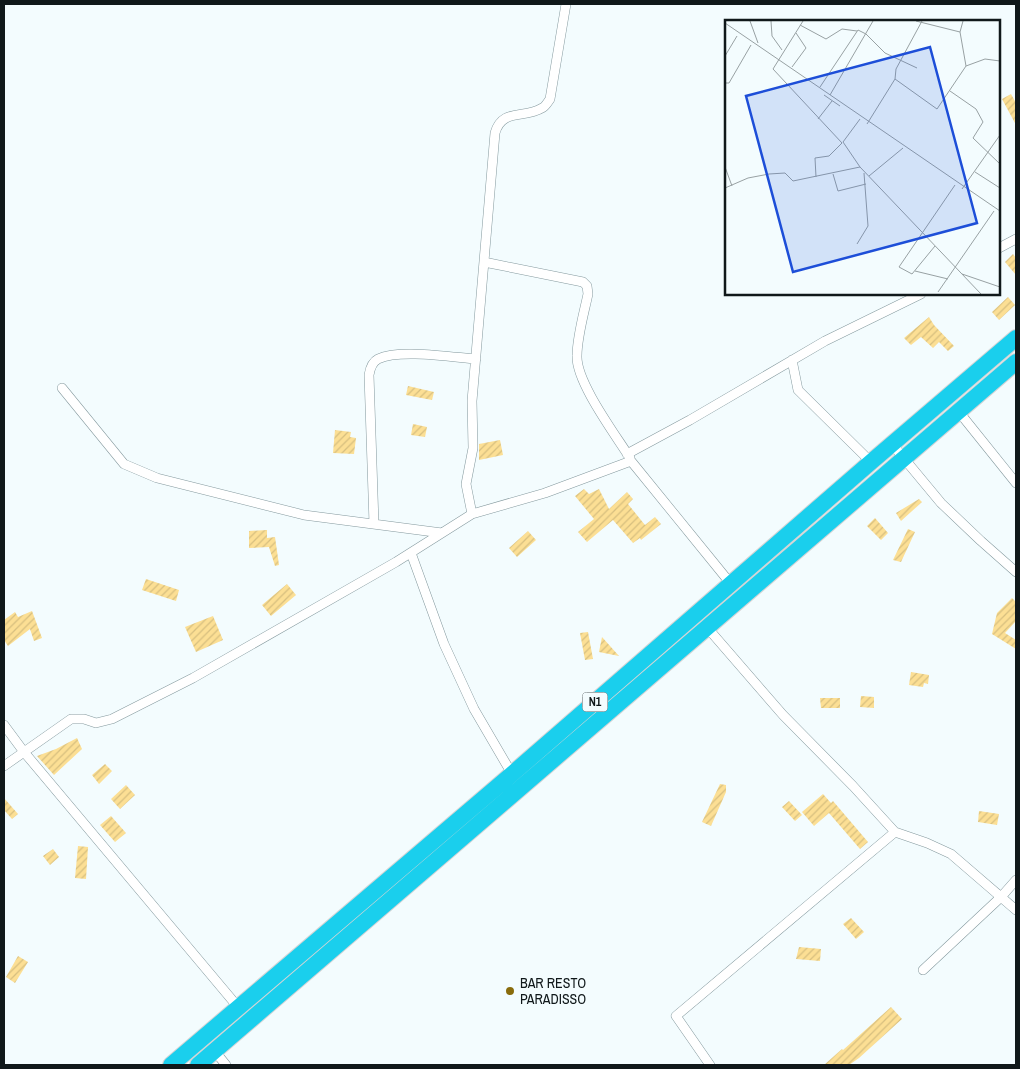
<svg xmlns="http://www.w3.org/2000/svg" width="1020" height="1069" viewBox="0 0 1020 1069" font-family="'Archivo Narrow',sans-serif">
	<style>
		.building { fill: url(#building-hatch) }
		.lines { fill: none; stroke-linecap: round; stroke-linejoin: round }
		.street-casing { stroke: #84999e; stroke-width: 10 }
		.highway-casing { stroke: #d4d5d6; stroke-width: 18 }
		.street { stroke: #fff; stroke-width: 9 }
		.highway { stroke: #1acfed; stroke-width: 16 }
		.poi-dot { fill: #896c0c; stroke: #f3fcfe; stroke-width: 2 }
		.labels { text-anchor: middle; stroke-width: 4; stroke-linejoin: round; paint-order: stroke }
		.shield { fill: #f3fcfe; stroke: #545c5e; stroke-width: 1 }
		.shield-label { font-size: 12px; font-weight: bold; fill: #10181a }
		.poi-label { font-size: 14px; fill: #10181a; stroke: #f3fcfe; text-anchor: start }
		.inset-road { fill: none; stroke: #98a1a3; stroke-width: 1 }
		.view { fill: #1d4ed8; fill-opacity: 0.15; stroke: #1d4ed8; stroke-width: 2.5 }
		.inset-edge { fill: none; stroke: #10181a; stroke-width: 2.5 }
	</style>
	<defs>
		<pattern id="building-hatch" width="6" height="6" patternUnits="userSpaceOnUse" patternTransform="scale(1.25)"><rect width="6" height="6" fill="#fcdf94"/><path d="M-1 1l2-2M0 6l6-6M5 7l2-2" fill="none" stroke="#d7bf7f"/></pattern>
	</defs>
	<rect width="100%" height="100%" fill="#f3fcfe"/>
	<!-- building -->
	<path class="building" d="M 1011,94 L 1016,103 L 1016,125 L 1002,99 Z
		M 1013,254 L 1016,258 L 1016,275 L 1005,262 Z
		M 1008,297 L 1015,305 L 999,320 L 992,312 Z
		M 929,317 L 934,325 L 954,346 L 948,351 L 939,342 L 933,348 L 921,337 L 911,345 L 904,338 Z
		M 408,386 L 434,392 L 432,400 L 406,395 Z
		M 413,424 L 427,427 L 425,437 L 411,435 Z
		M 335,430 L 351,432 L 350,437 L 356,438 L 354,454 L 333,453 Z
		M 500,440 L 503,455 L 479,460 L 479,444 Z
		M 584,489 L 589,494 L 599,489 L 609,509 L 627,492 L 633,499 L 628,504 L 645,525 L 655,517 L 661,524 L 641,540 L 640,538 L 633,543 L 613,520 L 587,542 L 578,532 L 594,519 L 575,496 Z
		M 919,499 L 922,502 L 901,521 L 896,513 Z
		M 875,518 L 888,533 L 881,540 L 867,526 Z
		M 908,529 L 915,532 L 901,562 L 893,560 Z
		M 267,530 L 267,538 L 275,537 L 279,565 L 275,566 L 269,547 L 249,548 L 249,531 Z
		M 528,531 L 536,540 L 517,557 L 509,548 Z
		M 146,579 L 179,590 L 176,601 L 142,590 Z
		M 287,584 L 296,595 L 271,616 L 262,605 Z
		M 1012,598 L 1016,602 L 1016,621 L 1005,633 L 1016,640 L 1016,649 L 992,634 L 997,613 Z
		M 32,611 L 42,638 L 34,641 L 30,629 L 8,646 L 4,640 L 4,620 L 15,612 L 18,617 Z
		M 213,616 L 223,640 L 196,652 L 185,627 Z
		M 588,632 L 593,659 L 585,660 L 580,633 Z
		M 602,637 L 619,656 L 599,652 Z
		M 911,672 L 929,675 L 928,684 L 924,683 L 923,687 L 909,685 Z
		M 861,696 L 874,697 L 874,708 L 860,707 Z
		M 820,698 L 840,698 L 840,708 L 821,708 Z
		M 77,738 L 82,749 L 54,775 L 37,756 L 56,749 Z
		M 105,764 L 112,771 L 99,784 L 92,775 Z
		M 720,784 L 726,785 L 726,792 L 711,826 L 702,822 Z
		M 126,785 L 135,795 L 120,809 L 111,799 Z
		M 823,794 L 831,803 L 833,801 L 868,842 L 860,849 L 829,813 L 814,826 L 802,812 Z
		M 4,798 L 18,814 L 12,819 L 4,810 Z
		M 789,801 L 802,815 L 795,821 L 782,807 Z
		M 979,811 L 999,814 L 997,825 L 978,822 Z
		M 111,816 L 126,833 L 115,842 L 100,825 Z
		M 78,846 L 88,847 L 86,879 L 75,878 Z
		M 53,849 L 59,857 L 50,865 L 43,856 Z
		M 851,918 L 864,932 L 856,939 L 843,924 Z
		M 799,947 L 821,949 L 820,961 L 796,959 Z
		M 18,956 L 28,962 L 15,983 L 6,977 Z
		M 891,1007 L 902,1019 L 859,1058 L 849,1065 L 824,1065 L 842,1049 L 843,1050 Z"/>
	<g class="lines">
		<defs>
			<path id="street" d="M 999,248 L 1016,239
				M 484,262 L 583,282 L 587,286 L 588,294 C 584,313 577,337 577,356 C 576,382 615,434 630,458
				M 792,360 L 798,390 L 871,462
				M 62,388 L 124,464 L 157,478 L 304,515 L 442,533
				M 959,412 L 1016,483
				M 892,444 L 941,503 L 981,541 L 1016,572
				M 627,454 L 690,420 L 825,341 L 921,294
				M 472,514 L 466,484 L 473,448 L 472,401 L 495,133 C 502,108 524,119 542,108 C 545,107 548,102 550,99 L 566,4
				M 374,524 L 369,375 C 370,369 372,362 378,359 C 399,349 451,357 476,359
				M 411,553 L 444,644 L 474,709 L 512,774
				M 705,625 L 783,715 L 853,786 L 895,832 L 927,843 L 951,854 L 1016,910
				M 4,725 L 24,752 L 238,1007
				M 4,766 L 71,719 L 84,719 L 96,723 L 112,719 L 193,678 L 396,562 L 472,514 L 545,493 L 631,461 L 731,584
				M 923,970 L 1001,897 L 1016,880
				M 213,1049 L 226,1065
				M 710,1065 L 676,1016 L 895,832"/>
			<path id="highway" d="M 171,1065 L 512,774 L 871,462 L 1016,338
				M 198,1065 L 1016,362"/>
		</defs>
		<!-- street casing -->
		<use href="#street" class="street-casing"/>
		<!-- highway casing -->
		<use href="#highway" class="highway-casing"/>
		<!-- street -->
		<use href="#street" class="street"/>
		<!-- highway -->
		<use href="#highway" class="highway"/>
	</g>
	<!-- markers -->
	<circle class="poi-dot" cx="510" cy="991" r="5"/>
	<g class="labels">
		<!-- shield labels -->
		<rect class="shield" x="582.5" y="692.5" width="25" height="19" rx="4"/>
		<g class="shield-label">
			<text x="595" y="706">N1</text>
		</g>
		<!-- poi labels -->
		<g class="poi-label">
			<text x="520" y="988">BAR RESTO<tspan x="520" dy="16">PARADISSO</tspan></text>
		</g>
	</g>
	<!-- overview -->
	<g transform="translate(725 20)">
		<rect width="275" height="275" fill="#f3fcfe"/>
		<path class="inset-road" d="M 25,1 L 33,23M 46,1 L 47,16 L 57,30M 78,1 L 48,49 L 117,123M 191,1 L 235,12M 0,3 L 275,191M 75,5 L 101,19 L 117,9 L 132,11M 0,36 L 12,16M 241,46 L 260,39 L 275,41M 67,47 L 81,28 L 71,13M 170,59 L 212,89 L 241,46 L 235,12 L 238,1M 0,63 L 4,63 L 26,25M 95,67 L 133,10 L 141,14 L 160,33 L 192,48M 225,71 L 251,89 L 258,102 L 248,118 L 275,144M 99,75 L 115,86M 105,75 L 148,1M 93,99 L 107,81M 135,99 L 118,122 L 135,147 L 256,274M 142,104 L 170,59 L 171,49 L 197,1M 0,147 L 7,166M 250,152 L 275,168M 108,154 L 113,171 L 141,164M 144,156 L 178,128M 91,157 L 90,138 L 104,136 L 117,123M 0,168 L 23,158 L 44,154 L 60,153 L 68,161 L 135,147M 237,169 L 275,115M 132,224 L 143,206 L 139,153M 210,226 L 187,254 L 174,247 L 230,165M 190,251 L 223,259M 237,254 L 275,267M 213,272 L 269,191"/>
		<path class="view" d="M 205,27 L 252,203 L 68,252 L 21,76 Z"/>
		<rect width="275" height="275" class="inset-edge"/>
	</g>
	<!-- border -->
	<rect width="1020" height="1069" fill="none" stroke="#10181a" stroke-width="10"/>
</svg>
